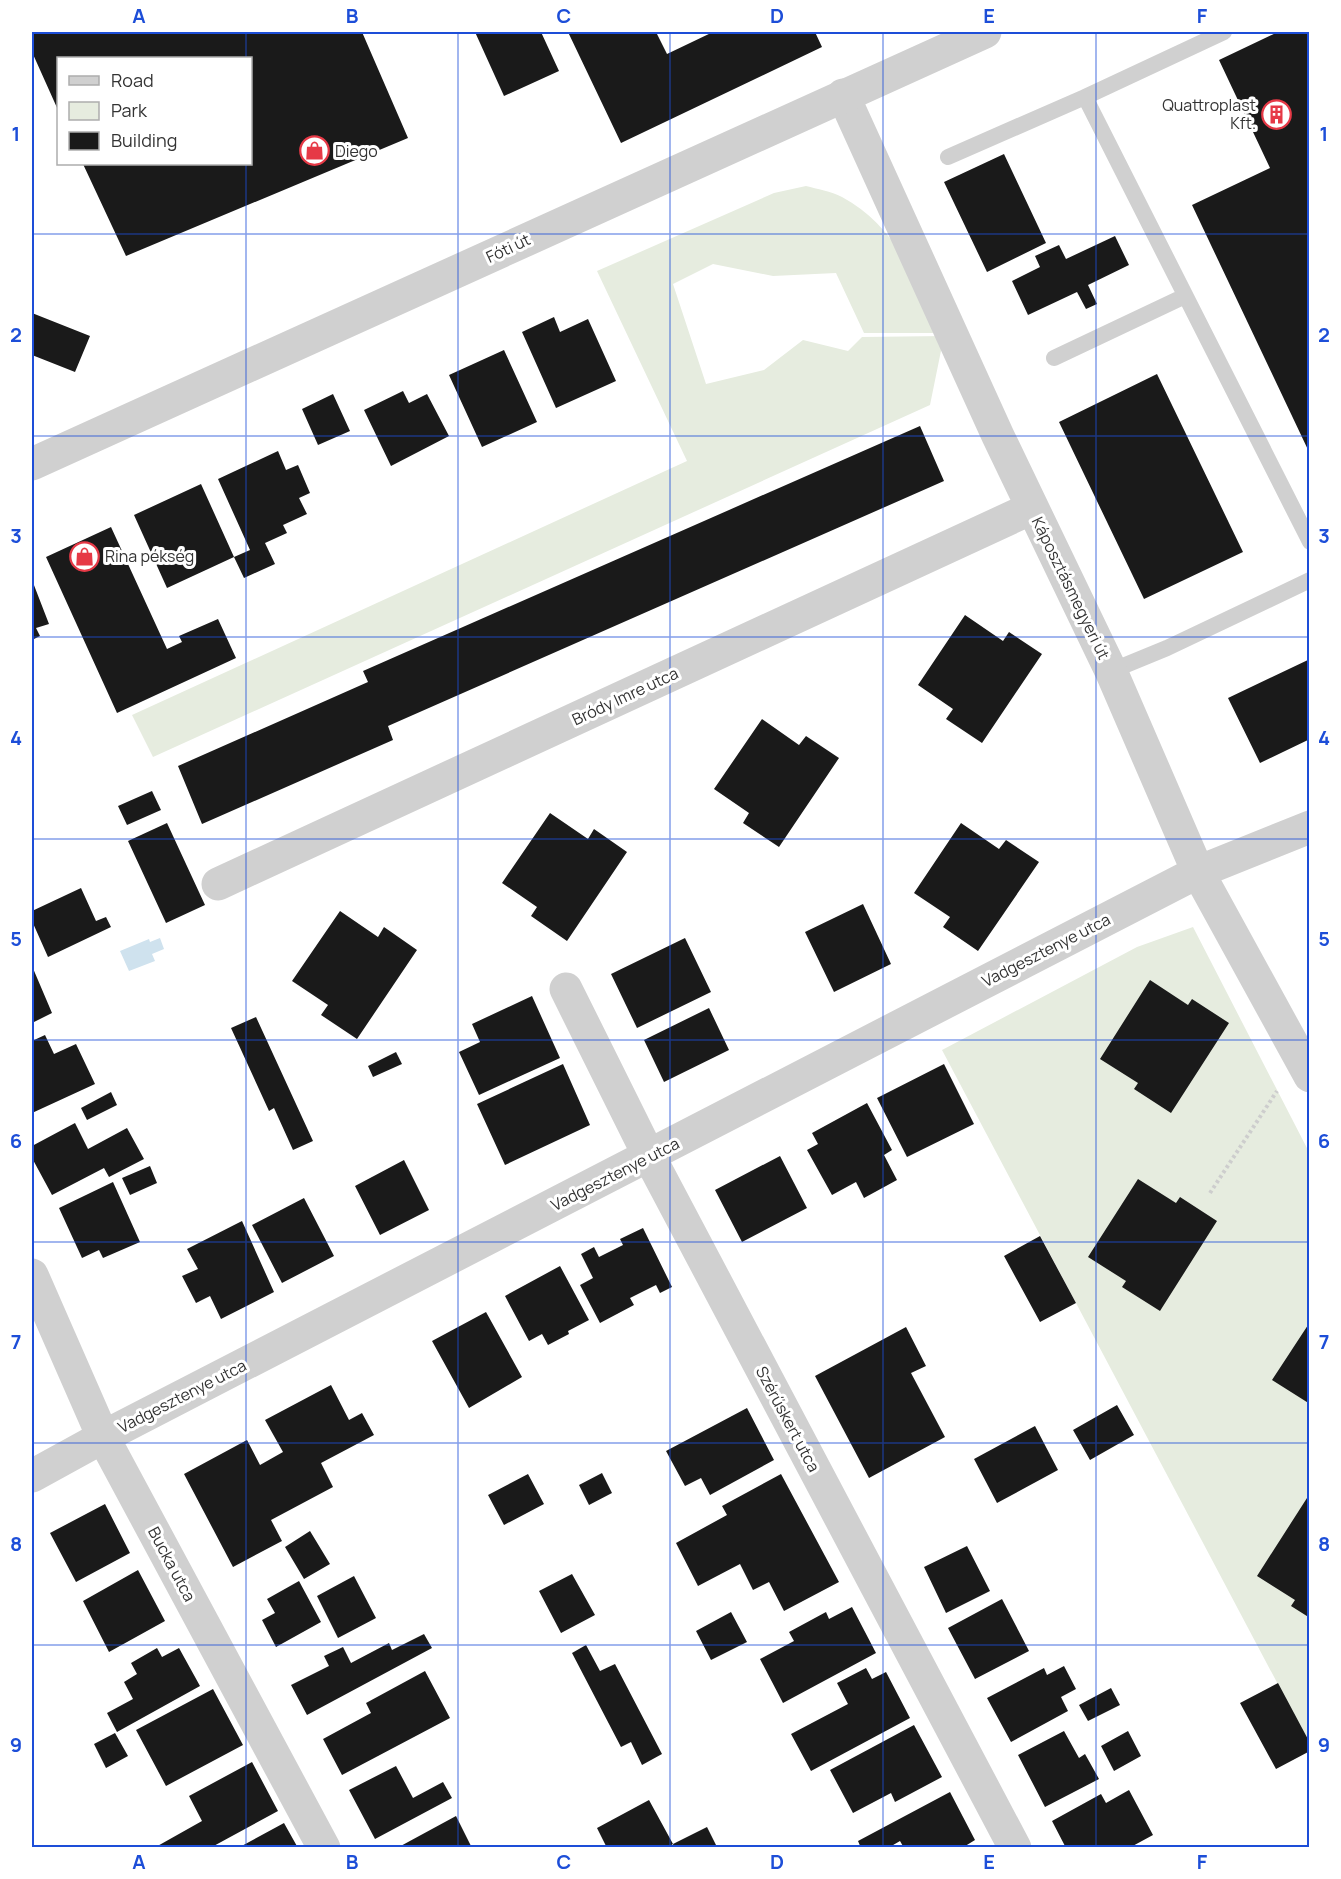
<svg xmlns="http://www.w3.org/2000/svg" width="1341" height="1879" viewBox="0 0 1341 1879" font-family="Manrope,sans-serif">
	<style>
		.green { fill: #e6ecdf }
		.water { fill: #cfe2ee }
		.building { fill: #1a1a1a }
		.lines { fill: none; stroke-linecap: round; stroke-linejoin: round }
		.path { stroke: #cdcdcd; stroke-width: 4; stroke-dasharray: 3 3; stroke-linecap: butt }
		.service { stroke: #d0d0d0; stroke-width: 16 }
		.minor { stroke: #d0d0d0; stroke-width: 33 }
		.tertiary { stroke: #d0d0d0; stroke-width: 33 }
		.grid { fill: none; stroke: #1d4ed8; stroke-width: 1.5; stroke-opacity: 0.55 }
		.labels { text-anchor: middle; stroke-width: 6; stroke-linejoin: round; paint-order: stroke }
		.poi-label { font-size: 16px; fill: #333; stroke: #fff; text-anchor: start }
		.street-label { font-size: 16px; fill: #333; stroke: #fff }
		.neatline { fill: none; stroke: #1d4ed8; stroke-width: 2 }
		.grid-label { font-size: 20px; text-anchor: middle; font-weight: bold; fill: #1d4ed8 }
	</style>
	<rect width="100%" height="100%" fill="#fff"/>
	<!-- green -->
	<path class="green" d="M 806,186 C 817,189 831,191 842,197 C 896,226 916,280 942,333 L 864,333 L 836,273 L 773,276 L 713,264 L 673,284 L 706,384 L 764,370 L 803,340 L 848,351 L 862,337 L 944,336 L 930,405 L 153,757 L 132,715 L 687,461 L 597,271 L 774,193 Z
		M 1193,927 L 1309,1152 L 1309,1743 L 942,1050 L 1137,947 Z"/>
	<!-- water -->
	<path class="water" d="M 160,938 L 164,949 L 152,954 L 155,961 L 129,971 L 120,951 L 149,939 L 150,942 Z"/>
	<!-- building -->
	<path class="building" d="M 32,32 L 362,32 L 408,138 L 126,256 L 83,164 L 250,164 L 250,58 L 58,58 L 58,110 L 32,52 Z
		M 475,32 L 541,32 L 559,71 L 504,96 Z
		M 568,32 L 656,32 L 667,54 L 713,32 L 815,32 L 822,47 L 621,143 Z
		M 1278,32 L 1307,32 L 1310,37 L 1310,454 L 1192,205 L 1270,168 L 1219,60 Z
		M 1004,154 L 1046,243 L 987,272 L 944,182 Z
		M 1115,236 L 1129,265 L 1088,285 L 1097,304 L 1086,309 L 1077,292 L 1028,315 L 1012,281 L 1040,267 L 1035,256 L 1059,245 L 1066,259 Z
		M 32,313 L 90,336 L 75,372 L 32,355 Z
		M 554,317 L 560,332 L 588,319 L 616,381 L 556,408 L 522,332 Z
		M 504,350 L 537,422 L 482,447 L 449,375 Z
		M 1157,374 L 1243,552 L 1144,599 L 1059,422 Z
		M 403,391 L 409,403 L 427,394 L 449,436 L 391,466 L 364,410 Z
		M 333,394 L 350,431 L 318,445 L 302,409 Z
		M 920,426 L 944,481 L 388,726 L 393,740 L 202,824 L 178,766 L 368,682 L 363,671 Z
		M 278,451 L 286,470 L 298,465 L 310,493 L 299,498 L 307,514 L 283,525 L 287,533 L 265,543 L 275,564 L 244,578 L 234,557 L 250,550 L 218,479 Z
		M 201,484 L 234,557 L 167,588 L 134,515 Z
		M 111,527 L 167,649 L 182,642 L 179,636 L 218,619 L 236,658 L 117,713 L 46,557 Z
		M 32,580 L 49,624 L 36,628 L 40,636 L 32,640 Z
		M 965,615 L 1003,641 L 1009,632 L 1042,654 L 982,743 L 946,719 L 953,709 L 918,685 Z
		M 1310,659 L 1310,739 L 1260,763 L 1228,698 Z
		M 762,719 L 799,745 L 806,736 L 839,758 L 779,847 L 743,823 L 749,813 L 714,789 Z
		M 152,791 L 161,810 L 127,825 L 118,806 Z
		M 550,813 L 588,839 L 594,829 L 627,852 L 567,941 L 531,916 L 537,907 L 502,883 Z
		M 167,823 L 205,905 L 166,923 L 128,841 Z
		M 961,823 L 999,849 L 1006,840 L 1039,862 L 978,951 L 943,927 L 950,917 L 914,893 Z
		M 81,888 L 96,921 L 106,917 L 111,927 L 48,957 L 32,921 L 32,911 Z
		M 863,904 L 891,964 L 834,992 L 805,932 Z
		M 340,911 L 378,937 L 384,927 L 417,950 L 357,1039 L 321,1015 L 328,1005 L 292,981 Z
		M 685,938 L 711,992 L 637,1028 L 611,974 Z
		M 32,966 L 52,1013 L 32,1023 Z
		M 1150,980 L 1188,1005 L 1192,999 L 1229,1023 L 1171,1113 L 1134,1089 L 1138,1083 L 1100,1059 Z
		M 532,996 L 560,1058 L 479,1095 L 459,1052 L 480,1042 L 472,1024 Z
		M 709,1008 L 729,1050 L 664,1082 L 644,1040 Z
		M 256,1017 L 313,1141 L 293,1150 L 274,1108 L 269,1111 L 231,1028 Z
		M 45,1035 L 54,1054 L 76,1044 L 95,1084 L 32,1113 L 32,1041 Z
		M 396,1052 L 402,1064 L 373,1077 L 368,1066 Z
		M 563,1064 L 590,1125 L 505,1165 L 477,1104 Z
		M 944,1064 L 974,1124 L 907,1157 L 877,1098 Z
		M 111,1092 L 117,1105 L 87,1120 L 81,1108 Z
		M 867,1103 L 892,1150 L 884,1155 L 897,1180 L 864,1198 L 856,1182 L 832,1195 L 807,1150 L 818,1144 L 812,1133 Z
		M 75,1123 L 88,1149 L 127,1128 L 144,1159 L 109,1177 L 104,1168 L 52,1195 L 32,1158 L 32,1146 Z
		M 780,1156 L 807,1208 L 742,1242 L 715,1190 Z
		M 404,1160 L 429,1210 L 380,1235 L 355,1186 Z
		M 150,1166 L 157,1183 L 130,1195 L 122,1178 Z
		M 1138,1179 L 1176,1203 L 1180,1197 L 1217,1221 L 1160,1311 L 1122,1287 L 1126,1281 L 1088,1257 Z
		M 113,1182 L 140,1242 L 103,1258 L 99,1250 L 82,1258 L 59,1208 Z
		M 304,1198 L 334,1256 L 282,1283 L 252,1225 Z
		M 242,1221 L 274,1292 L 221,1319 L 210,1296 L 196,1303 L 182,1276 L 198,1269 L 187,1249 Z
		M 643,1228 L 672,1287 L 660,1293 L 656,1285 L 630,1298 L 634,1305 L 600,1323 L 580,1285 L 593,1278 L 581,1254 L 594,1247 L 599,1257 L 623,1245 L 620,1239 Z
		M 1040,1236 L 1076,1303 L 1040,1322 L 1004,1256 Z
		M 560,1266 L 589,1320 L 568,1331 L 569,1334 L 548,1345 L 542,1334 L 529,1341 L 505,1296 Z
		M 486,1312 L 522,1377 L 469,1408 L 432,1341 Z
		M 1310,1322 L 1310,1404 L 1272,1380 Z
		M 906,1327 L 926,1366 L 911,1373 L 945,1437 L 869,1478 L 815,1376 Z
		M 331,1385 L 349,1420 L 362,1413 L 374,1435 L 321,1463 L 333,1487 L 271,1520 L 282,1541 L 233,1567 L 184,1474 L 247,1440 L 260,1465 L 283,1452 L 265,1420 Z
		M 1117,1405 L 1134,1435 L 1090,1460 L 1073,1430 Z
		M 747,1408 L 774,1460 L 710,1495 L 701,1478 L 685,1486 L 666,1451 Z
		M 1035,1426 L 1058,1470 L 997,1503 L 974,1459 Z
		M 602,1473 L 612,1493 L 589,1505 L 579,1485 Z
		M 528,1474 L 544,1504 L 504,1525 L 488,1495 Z
		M 781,1474 L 839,1582 L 784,1611 L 769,1582 L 753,1590 L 740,1564 L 698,1586 L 676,1543 L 727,1515 L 722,1506 Z
		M 1307,1498 L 1310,1499 L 1310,1618 L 1291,1606 L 1295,1600 L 1257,1576 Z
		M 105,1504 L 130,1553 L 76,1582 L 50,1533 Z
		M 310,1531 L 330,1564 L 304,1579 L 285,1547 Z
		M 967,1546 L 990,1591 L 946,1613 L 924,1567 Z
		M 138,1570 L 165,1621 L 109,1652 L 83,1601 Z
		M 572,1574 L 595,1615 L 561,1633 L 539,1591 Z
		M 354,1576 L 376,1618 L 338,1638 L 317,1596 Z
		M 299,1581 L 321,1622 L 276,1647 L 262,1620 L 275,1613 L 267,1599 Z
		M 1002,1599 L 1029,1651 L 975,1679 L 948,1628 Z
		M 852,1607 L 876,1653 L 783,1703 L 760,1659 L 794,1641 L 789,1632 L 826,1612 L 829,1619 Z
		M 731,1612 L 747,1642 L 711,1660 L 696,1631 Z
		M 424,1634 L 432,1648 L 307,1715 L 291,1685 L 329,1666 L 324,1656 L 343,1647 L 351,1663 L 389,1643 L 392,1650 Z
		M 586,1645 L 600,1671 L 615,1664 L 662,1754 L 642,1765 L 631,1742 L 621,1747 L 572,1653 Z
		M 157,1648 L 162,1657 L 179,1648 L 200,1686 L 117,1732 L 107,1713 L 133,1699 L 124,1682 L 137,1674 L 131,1663 Z
		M 1064,1666 L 1076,1689 L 1061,1697 L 1068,1711 L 1011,1742 L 987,1698 L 1044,1668 L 1047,1675 Z
		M 866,1668 L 872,1679 L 886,1672 L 910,1718 L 811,1771 L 791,1734 L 848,1704 L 837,1683 Z
		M 425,1671 L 450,1718 L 342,1775 L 323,1739 L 371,1713 L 366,1703 Z
		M 1278,1683 L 1310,1743 L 1310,1751 L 1276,1769 L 1240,1703 Z
		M 1111,1688 L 1120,1705 L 1088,1721 L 1079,1705 Z
		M 213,1689 L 243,1745 L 166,1786 L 136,1730 Z
		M 914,1725 L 942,1777 L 895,1802 L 891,1793 L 853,1813 L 830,1770 Z
		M 1064,1731 L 1079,1758 L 1085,1754 L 1099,1779 L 1045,1807 L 1018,1755 Z
		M 1128,1731 L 1141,1756 L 1114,1771 L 1101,1746 Z
		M 115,1733 L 128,1756 L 106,1768 L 94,1744 Z
		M 252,1762 L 278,1811 L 210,1848 L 154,1848 L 202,1821 L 189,1796 Z
		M 396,1766 L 413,1798 L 443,1782 L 452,1798 L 375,1839 L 349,1790 Z
		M 1129,1790 L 1153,1835 L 1129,1848 L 1066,1848 L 1052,1821 L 1101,1794 L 1106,1803 Z
		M 950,1792 L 975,1840 L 962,1848 L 904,1848 L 900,1841 L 888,1848 L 861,1848 L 858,1841 Z
		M 649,1800 L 673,1844 L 707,1827 L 717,1847 L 674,1848 L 673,1844 L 667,1848 L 607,1848 L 597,1828 Z
		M 456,1816 L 472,1848 L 397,1848 Z
		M 284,1823 L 298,1848 L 238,1848 Z"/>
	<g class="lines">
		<!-- path -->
		<path class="path" d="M 1210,1193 L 1277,1091"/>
		<!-- service -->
		<path class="service" d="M 1224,32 L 1085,97 L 1310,542
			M 948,157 L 1085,97
			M 1054,358 L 1185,296
			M 1111,671 L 1167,648 L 1310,580"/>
		<!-- minor -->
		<path class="minor" d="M 843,95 L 998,436 L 1111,671 L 1198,872 L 1310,1076
			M 218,884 L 1032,508
			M 566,989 L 649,1156 L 1015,1848
			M 32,1275 L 103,1437 L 324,1848
			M 32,1476 L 103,1437 L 1198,872 L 1310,827"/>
		<!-- tertiary -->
		<path class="tertiary" d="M 32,464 L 985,32"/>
	</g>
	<!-- grid -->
	<path class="grid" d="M 246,32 L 246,58M 458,32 L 458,1848M 670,32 L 670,1848M 883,32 L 883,1848M 1096,32 L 1096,1848M 246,164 L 246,1848M 32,234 L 1310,234M 32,436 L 1310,436M 32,637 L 1310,637M 32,839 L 1310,839M 32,1040 L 1310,1040M 32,1242 L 1310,1242M 32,1443 L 1310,1443M 32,1645 L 1310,1645"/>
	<!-- icons -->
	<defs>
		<symbol id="building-ring" viewBox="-11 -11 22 22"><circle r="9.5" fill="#fff" stroke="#e63946" stroke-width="1.5"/><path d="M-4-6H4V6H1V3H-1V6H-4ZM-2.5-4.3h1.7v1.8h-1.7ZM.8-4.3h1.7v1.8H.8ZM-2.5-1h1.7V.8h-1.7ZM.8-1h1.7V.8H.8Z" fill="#e63946"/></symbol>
		<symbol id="shop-ring" viewBox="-11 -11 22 22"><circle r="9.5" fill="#fff" stroke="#e63946" stroke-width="1.5"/><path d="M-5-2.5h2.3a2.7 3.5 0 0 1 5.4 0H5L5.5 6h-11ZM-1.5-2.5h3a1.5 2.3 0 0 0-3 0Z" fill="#e63946"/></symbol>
	</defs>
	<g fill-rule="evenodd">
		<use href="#building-ring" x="1260" y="98" width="33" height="33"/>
		<use href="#shop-ring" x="298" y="134" width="33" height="33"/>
		<use href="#shop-ring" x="68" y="540" width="33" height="33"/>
	</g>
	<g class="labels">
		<!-- poi labels -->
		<g class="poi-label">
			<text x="1256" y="111" text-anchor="end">Quattroplast<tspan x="1256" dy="18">Kft.</tspan></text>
			<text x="335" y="157">Diego</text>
			<text x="105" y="562">Rina pékség</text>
		</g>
		<!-- street labels -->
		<g class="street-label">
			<text transform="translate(508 248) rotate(-25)" y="6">Fóti út</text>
			<text transform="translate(1071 588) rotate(64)" y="6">Káposztásmegyeri út</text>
			<text transform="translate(625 696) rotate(-25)" y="6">Bródy Imre utca</text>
			<text transform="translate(1046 950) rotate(-27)" y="6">Vadgesztenye utca</text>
			<text transform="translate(615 1174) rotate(-27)" y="6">Vadgesztenye utca</text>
			<text transform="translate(182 1396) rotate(-27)" y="6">Vadgesztenye utca</text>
			<text transform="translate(788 1419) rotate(62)" y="6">Szérűskert utca</text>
			<text transform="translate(172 1564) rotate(62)" y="6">Bucka utca</text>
		</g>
	</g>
	<!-- border -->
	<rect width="1341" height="1879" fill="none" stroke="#ffffff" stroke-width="66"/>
	<!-- legend -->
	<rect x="57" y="57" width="195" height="108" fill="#ffffff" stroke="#adadad" stroke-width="1.5"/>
	<rect x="69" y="76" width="30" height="9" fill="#d0d0d0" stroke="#adadad" stroke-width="1.5"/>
	<text x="111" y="87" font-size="18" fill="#333333">Road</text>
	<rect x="69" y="102" width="30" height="18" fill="#e6ecdf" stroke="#adadad" stroke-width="1.5"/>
	<text x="111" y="117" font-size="18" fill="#333333">Park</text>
	<rect x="69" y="132" width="30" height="18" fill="#1a1a1a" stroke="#adadad" stroke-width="1.5"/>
	<text x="111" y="147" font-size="18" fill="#333333">Building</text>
	<rect x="33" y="33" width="1275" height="1813" class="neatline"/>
	<g class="grid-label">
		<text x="139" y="23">A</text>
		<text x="352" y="23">B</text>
		<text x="564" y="23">C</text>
		<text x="777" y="23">D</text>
		<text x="989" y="23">E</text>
		<text x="1202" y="23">F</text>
		<text x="16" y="141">1</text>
		<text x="1324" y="141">1</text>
		<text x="16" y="342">2</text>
		<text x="1324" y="342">2</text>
		<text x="16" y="543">3</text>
		<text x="1324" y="543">3</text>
		<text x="16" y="745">4</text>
		<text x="1324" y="745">4</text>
		<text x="16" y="946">5</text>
		<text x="1324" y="946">5</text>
		<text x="16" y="1148">6</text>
		<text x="1324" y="1148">6</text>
		<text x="16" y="1349">7</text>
		<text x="1324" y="1349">7</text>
		<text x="16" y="1551">8</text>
		<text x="1324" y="1551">8</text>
		<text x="16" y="1752">9</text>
		<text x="1324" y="1752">9</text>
		<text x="139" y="1869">A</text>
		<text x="352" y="1869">B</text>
		<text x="564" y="1869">C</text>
		<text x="777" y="1869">D</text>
		<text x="989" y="1869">E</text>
		<text x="1202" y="1869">F</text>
	</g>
</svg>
